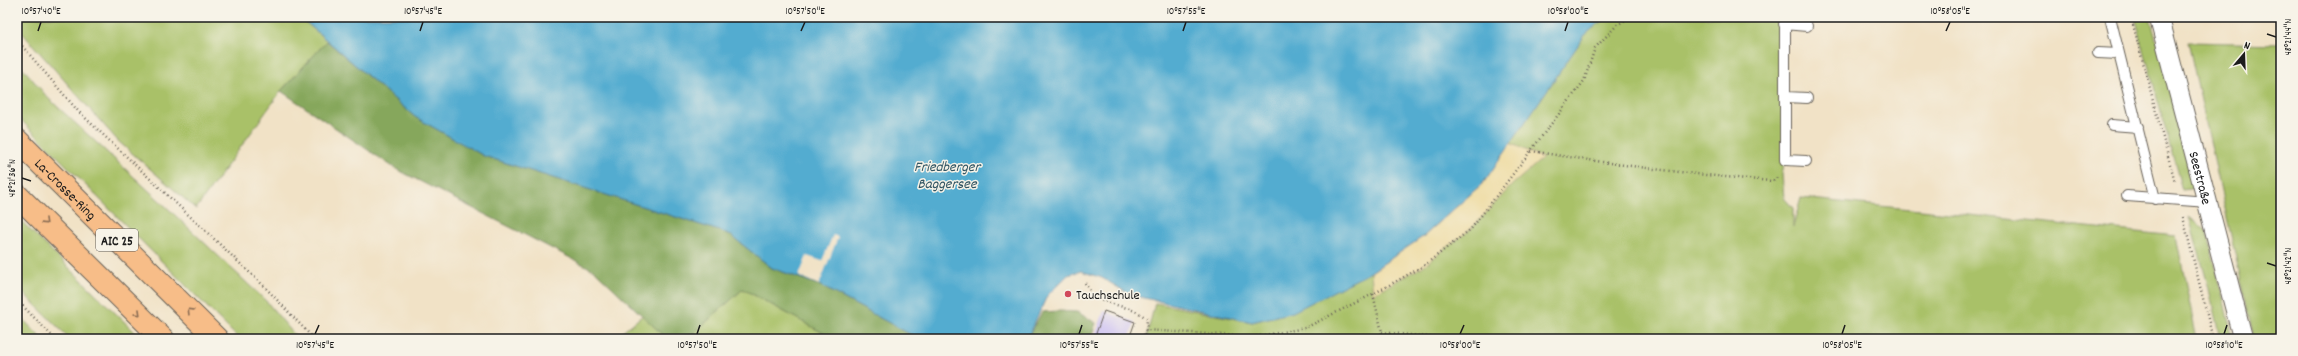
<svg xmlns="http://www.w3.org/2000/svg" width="2298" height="356" viewBox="0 0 2298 356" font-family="Dekko,sans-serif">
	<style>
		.green { fill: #a9c167; stroke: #626e42 }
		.forest { fill: #86a75c; stroke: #51623c }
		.sand { fill: #eeda9e; stroke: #857b5d }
		.water { fill: #52acd0; stroke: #376476 }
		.pier { fill: #f1e2c6 }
		.building { fill: #c3b5f6 }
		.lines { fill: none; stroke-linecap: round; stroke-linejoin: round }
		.service-casing { stroke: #676158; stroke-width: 12 }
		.minor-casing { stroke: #676158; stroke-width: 21 }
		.primary-casing { stroke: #676158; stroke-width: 24 }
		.path { stroke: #676158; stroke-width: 2.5; stroke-dasharray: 1 3; stroke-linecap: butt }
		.service { stroke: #fff; stroke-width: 10 }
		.minor { stroke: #fff; stroke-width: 19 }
		.primary { stroke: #f7bd88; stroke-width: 22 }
		.oneway { stroke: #8a6c52 }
		.ticks { fill: none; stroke: #1c1c1c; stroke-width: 1.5 }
		.poi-dot { fill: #d1495b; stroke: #f7f3e8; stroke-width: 1.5 }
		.labels { text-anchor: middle; stroke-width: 3; stroke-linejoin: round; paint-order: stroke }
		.shield { fill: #f7f3e8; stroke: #5e5c59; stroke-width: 1 }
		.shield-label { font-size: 13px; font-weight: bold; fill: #1c1c1c }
		.street-label { font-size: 14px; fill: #1c1c1c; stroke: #f7f3e8 }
		.poi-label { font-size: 14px; fill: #1c1c1c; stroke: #f7f3e8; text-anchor: start }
		.water-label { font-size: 15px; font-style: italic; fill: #325664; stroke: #f7f3e8 }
		.neatline { fill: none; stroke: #1c1c1c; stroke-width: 1.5 }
		.ticks-label { font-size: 10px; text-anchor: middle; fill: #1c1c1c }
	</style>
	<rect width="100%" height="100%" fill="#f7f3e8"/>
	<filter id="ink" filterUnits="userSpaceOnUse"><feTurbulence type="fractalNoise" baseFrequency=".025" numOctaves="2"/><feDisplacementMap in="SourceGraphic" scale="8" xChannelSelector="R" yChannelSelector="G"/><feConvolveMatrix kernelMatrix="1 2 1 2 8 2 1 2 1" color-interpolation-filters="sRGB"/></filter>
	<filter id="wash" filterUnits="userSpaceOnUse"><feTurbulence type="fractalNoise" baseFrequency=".012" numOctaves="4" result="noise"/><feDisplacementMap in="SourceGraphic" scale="16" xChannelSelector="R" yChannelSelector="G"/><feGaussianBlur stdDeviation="0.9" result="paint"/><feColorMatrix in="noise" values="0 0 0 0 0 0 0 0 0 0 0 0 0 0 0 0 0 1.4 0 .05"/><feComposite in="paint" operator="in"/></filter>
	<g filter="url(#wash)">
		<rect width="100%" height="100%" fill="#f1e2c6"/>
		<!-- green -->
		<path class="green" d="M 17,17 L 300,17 L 327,41 L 281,91 L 196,209 L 118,141 L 17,27 Z
			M 1606,17 L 1785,17 L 1785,160 L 1782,174 L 1784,198 L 1793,208 L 1793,227 L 1801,198 L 2176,236 L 2197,339 L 1403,339 L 1369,335 L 1367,339 L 1146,339 L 1155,303 L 1252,322 L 1292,312 L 1371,272 L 1424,236 L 1484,182 L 1585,35 Z
			M 2135,17 L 2150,17 L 2196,188 L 2182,190 Z
			M 2188,42 L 2281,44 L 2281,339 L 2254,339 Z
			M 17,61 L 48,98 L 159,200 L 266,301 L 298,339 L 239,339 L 17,116 Z
			M 17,217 L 142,339 L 70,339 L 17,287 Z
			M 2189,217 L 2207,231 L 2233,339 L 2220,339 L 2208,285 Z
			M 743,289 L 834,339 L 687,339 Z
			M 17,313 L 42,339 L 17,339 Z
			M 643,315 L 667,339 L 614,339 Z"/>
		<!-- forest -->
		<path class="forest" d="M 327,41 L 415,117 L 484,156 L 729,234 L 772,268 L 819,285 L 919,339 L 834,339 L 743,289 L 687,339 L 667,339 L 594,270 L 396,169 L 281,91 Z
			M 1060,311 L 1077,312 L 1096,323 L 1091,339 L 1027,339 L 1042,312 Z"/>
		<!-- sand -->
		<path class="sand" d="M 1510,143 L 1543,158 L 1512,185 L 1471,229 L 1422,267 L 1373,294 L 1371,272 L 1424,236 L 1484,182 Z"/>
		<!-- water -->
		<path class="water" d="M 300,17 L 1606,17 L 1585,35 L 1484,182 L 1424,236 L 1371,272 L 1293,312 L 1252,322 L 1131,295 L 1102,278 L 1081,271 L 1068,275 L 1047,296 L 1027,339 L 919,339 L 819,285 L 772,268 L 729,234 L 484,156 L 415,117 Z"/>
		<!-- pier -->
		<path class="pier" d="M 833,235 L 838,237 L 819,285 L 799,276 L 807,256 L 822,261 Z"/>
		<g id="blocks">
			<!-- building -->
			<path class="building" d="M 1104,311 L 1135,322 L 1129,339 L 1094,339 Z"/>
		</g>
	</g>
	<g filter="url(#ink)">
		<use href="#blocks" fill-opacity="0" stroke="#676158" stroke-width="1"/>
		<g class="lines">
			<defs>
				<path id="service" d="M 1785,17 L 1785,160 L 1806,161
					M 2110,17 L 2155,199
					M 1784,24 L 1807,26
					M 2098,53 L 2119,54
					M 1785,97 L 1807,98
					M 2112,125 L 2138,127
					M 2127,196 L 2208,202"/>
				<g id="minor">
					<path id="s1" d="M 2159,17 L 2243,339"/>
				</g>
				<g id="primary">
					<path id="s2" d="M 17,140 L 217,339"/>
					<path d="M 17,195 L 163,339"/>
				</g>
			</defs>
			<!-- service casing -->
			<use href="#service" class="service-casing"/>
			<!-- minor casing -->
			<use href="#minor" class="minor-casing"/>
			<!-- primary casing -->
			<use href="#primary" class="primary-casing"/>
			<!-- path -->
			<path class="path" d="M 2131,17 L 2175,183
				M 17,40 L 78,111 L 264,286 L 314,339
				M 1531,151 C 1611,164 1692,175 1773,181 L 1779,176
				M 2183,217 L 2213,339
				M 1085,283 C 1099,310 1128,301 1147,319 L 1146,330
				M 1373,294 L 1382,332 L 1379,339
				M 17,300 L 55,339
				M 1382,332 L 1447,339
				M 1143,339 L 1146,330 L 1254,337 L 1305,328 L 1373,294 L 1422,267 L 1471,229 L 1584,81 L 1595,48 L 1617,25 L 1630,17"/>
			<!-- service -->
			<use href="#service" class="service"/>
			<!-- minor -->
			<use href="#minor" class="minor"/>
			<!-- primary -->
			<use href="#primary" class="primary"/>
		</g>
		<!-- one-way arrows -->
		<defs><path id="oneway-chevron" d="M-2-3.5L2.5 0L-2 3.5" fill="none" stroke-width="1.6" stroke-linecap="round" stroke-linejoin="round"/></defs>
		<g class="oneway">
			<use href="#oneway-chevron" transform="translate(45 222) rotate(44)"/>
			<use href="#oneway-chevron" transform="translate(190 311) rotate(-135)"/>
			<use href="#oneway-chevron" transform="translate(138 313) rotate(44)"/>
		</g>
	</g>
	<!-- ticks -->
	<path class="ticks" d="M 38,31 L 41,22M 420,31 L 423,22M 801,31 L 805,22M 1183,31 L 1186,22M 1565,31 L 1568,22M 1946,31 L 1950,22M 2267,34 L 2276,37M 22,178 L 31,181M 2267,263 L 2276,266M 315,334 L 319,325M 697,334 L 700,325M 1079,334 L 1082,325M 1460,334 L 1464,325M 1842,334 L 1845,325M 2224,334 L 2227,325"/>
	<!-- markers -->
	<circle class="poi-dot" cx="1068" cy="294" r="4"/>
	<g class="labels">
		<!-- shield labels -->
		<rect class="shield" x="96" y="229" width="42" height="22" rx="3"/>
		<g class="shield-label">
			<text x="117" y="245">AIC 25</text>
		</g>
		<!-- street labels -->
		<g class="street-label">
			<text dy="5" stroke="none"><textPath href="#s1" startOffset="166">Seestraße</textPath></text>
			<text dy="5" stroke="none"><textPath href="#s2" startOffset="69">La-Crosse-Ring</textPath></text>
		</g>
		<!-- poi labels -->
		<g class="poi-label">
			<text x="1076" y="299">Tauchschule</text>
		</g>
		<!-- water labels -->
		<g class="water-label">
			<text x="947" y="171">Friedberger<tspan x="947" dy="17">Baggersee</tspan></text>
		</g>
	</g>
	<!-- margin -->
	<rect width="2298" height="356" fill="none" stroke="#f7f3e8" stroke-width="44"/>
	<!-- north arrow -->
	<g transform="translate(2244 54) rotate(19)" stroke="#f7f3e8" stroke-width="3" paint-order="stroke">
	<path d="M0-3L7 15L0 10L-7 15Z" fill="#1c1c1c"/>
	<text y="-6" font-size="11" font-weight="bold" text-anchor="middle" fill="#1c1c1c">N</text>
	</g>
	<rect x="22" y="22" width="2254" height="312" class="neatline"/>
	<g class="ticks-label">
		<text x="41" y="14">10°57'40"E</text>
		<text x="423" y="14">10°57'45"E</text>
		<text x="805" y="14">10°57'50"E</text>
		<text x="1186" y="14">10°57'55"E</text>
		<text x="1568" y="14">10°58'00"E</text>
		<text x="1950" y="14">10°58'05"E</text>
		<text transform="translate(2287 37) rotate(-90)" y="4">48°21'44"N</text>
		<text transform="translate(11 178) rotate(-90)" y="4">48°21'36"N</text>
		<text transform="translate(2287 266) rotate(-90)" y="4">48°21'42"N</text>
		<text x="315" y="348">10°57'45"E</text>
		<text x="697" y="348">10°57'50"E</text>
		<text x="1079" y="348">10°57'55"E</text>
		<text x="1460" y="348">10°58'00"E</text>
		<text x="1842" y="348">10°58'05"E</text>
		<text x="2224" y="348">10°58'10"E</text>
	</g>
</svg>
